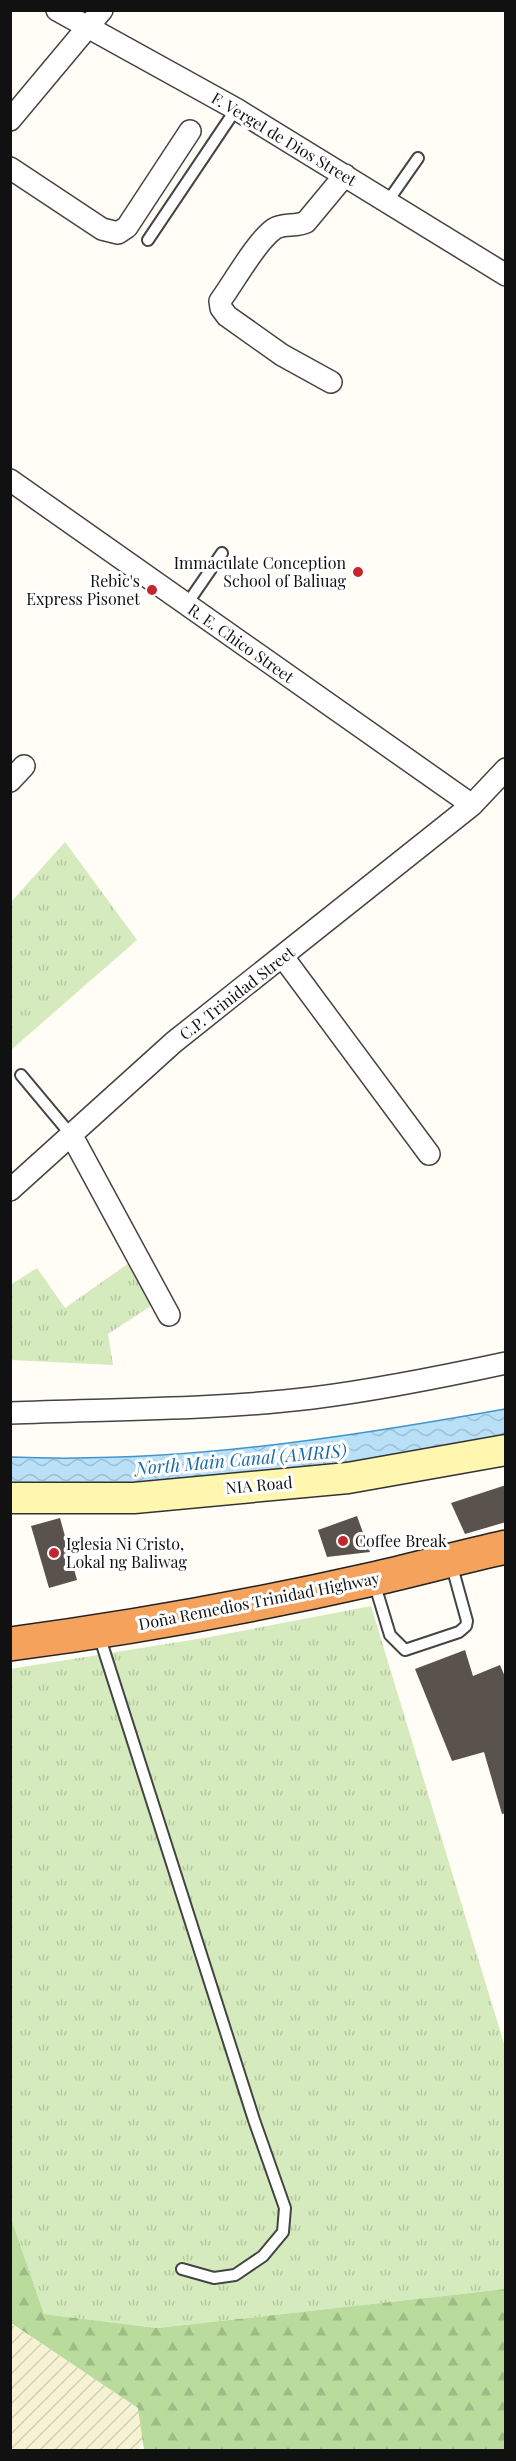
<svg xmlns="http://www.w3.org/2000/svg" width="516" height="2461" viewBox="0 0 516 2461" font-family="'Playfair Display',serif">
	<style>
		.farmland { fill: url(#farmland-furrows) }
		.grass { fill: url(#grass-tufts) }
		.forest { fill: url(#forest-firs) }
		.water { fill: url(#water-waves); stroke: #3f96cf; stroke-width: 1.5 }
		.building { fill: #5a524d }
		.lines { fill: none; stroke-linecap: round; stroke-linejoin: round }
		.lane-casing { stroke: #444; stroke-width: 14 }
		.street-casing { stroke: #444; stroke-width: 24 }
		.secondary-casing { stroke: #333; stroke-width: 33 }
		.highway-casing { stroke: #222; stroke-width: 36 }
		.lane { stroke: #fff; stroke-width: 10 }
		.street { stroke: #fff; stroke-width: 21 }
		.secondary { stroke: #fff6b0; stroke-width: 30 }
		.highway { stroke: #f5a25d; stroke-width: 33 }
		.poi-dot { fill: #c4262e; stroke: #fff; stroke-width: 2 }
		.labels { text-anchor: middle; stroke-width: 6; stroke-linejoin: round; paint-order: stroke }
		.street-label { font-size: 16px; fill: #111; stroke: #fff }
		.poi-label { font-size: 16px; fill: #111; stroke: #fff; text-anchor: end }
		.water-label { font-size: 18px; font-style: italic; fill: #1768a6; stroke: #fff }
	</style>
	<defs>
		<pattern id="farmland-furrows" width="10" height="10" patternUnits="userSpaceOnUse" patternTransform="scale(1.5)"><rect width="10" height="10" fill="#f6f3d4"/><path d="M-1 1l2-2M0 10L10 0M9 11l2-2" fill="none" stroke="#d2cfb5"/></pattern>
		<pattern id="grass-tufts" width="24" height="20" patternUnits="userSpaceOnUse" patternTransform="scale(1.5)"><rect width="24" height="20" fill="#d5ebbd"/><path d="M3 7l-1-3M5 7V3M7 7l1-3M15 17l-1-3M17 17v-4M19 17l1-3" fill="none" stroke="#b6c8a1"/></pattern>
		<pattern id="forest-firs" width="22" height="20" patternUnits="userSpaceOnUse" patternTransform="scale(1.5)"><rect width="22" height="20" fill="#b9dc9c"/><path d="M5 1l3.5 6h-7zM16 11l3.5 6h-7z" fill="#9ebc85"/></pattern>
		<pattern id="water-waves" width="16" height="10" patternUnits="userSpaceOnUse" patternTransform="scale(1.5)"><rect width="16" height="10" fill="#b9e0f7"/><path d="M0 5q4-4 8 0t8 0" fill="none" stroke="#9ebfd3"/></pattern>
	</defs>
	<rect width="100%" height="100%" fill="#fffdf5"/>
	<!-- farmland -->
	<path class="farmland" d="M 10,2323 L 139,2408 L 143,2442 L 138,2450 L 11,2450 Z"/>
	<!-- grass -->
	<path class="grass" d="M 65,842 L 137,940 L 11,1050 L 11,902 Z
		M 129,1263 L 154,1304 L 108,1334 L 113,1365 L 11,1360 L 10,1285 L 37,1268 L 65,1308 Z
		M 371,1606 L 505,2047 L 505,2289 L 157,2328 L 44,2314 L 10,2215 L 10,1669 L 210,1637 Z"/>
	<!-- forest -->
	<path class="forest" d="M 10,2215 L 44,2314 L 157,2328 L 505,2289 L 505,2450 L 144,2450 L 138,2408 L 11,2323 Z"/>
	<!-- water -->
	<path class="water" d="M 505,1409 L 505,1435 L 309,1470 L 145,1487 L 11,1485 L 11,1457 C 176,1464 343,1438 505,1409 Z"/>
	<!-- building -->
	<path class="building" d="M 506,1485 L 506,1522 L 465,1534 L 451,1503 Z
		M 357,1516 L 370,1552 L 327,1557 L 318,1530 Z
		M 60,1518 L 77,1580 L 49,1588 L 31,1526 Z
		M 465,1650 L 473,1676 L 500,1665 L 506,1679 L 506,1813 L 502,1814 L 484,1752 L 452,1761 L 415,1669 Z"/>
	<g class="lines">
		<defs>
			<path id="lane" d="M 388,201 L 418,158
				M 148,240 L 236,109
				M 187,604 L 222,553
				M 21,1075 L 72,1136
				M 374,1582 L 390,1635 L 405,1650 L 459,1632 L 466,1626 L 467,1621 L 451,1563
				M 99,1635 L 254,2120 L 285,2208 L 283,2232 L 263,2256 L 235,2275 L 214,2278 L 182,2269"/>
			<path id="street" d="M 57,10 L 236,109 L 506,275
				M 10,120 L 102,10
				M 10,168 L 102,229 L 118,233 L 127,227 L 190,131
				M 331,382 L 282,355 L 227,316 L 221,308 L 220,301 C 234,282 256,242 274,229 C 283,223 296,227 306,222 L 345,175
				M 10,480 L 472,805
				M 10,781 L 24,766
				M 283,957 L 429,1154
				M 72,1136 L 169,1315
				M 10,1190 L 174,1042 L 472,805 L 506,769
				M 10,1413 C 111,1409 213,1410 312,1398 C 377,1390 441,1377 506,1363"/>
			<path id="secondary" d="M 10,1498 L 134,1498 L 348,1478 L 506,1450"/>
			<path id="highway" d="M 10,1644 C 132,1628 253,1606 373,1579 C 417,1569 461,1557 506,1547"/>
		</defs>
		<!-- lane casing -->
		<use href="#lane" class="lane-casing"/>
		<!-- street casing -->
		<use href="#street" class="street-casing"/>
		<!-- secondary casing -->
		<use href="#secondary" class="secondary-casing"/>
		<!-- highway casing -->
		<use href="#highway" class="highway-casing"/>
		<!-- lane -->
		<use href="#lane" class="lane"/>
		<!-- street -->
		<use href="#street" class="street"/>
		<!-- secondary -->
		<use href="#secondary" class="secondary"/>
		<!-- highway -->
		<use href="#highway" class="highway"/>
	</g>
	<!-- markers -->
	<g class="poi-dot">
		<circle cx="358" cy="572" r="6"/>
		<circle cx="152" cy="590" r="6"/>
		<circle cx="343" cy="1541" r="6"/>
		<circle cx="54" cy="1553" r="6"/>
	</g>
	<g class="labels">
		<!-- street labels -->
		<g class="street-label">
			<text transform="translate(284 139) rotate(31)" y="6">F. Vergel de Dios Street</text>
			<text transform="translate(241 643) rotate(35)" y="6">R. E. Chico Street</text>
			<text transform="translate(237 993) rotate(-38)" y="6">C.P. Trinidad Street</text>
			<text transform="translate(259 1485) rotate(-5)" y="6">NIA Road</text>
			<text transform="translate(259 1601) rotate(-11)" y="6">Doña Remedios Trinidad Highway</text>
		</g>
		<!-- poi labels -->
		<g class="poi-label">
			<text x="346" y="569">Immaculate Conception<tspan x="346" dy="18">School of Baliuag</tspan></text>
			<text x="140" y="587">Rebic's<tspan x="140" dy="18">Express Pisonet</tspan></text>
			<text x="355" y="1547" text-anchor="start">Coffee Break</text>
			<text x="66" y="1550" text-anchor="start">Iglesia Ni Cristo,<tspan x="66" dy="18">Lokal ng Baliwag</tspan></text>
		</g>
		<!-- water labels -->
		<g class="water-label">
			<text transform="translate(241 1460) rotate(-5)" y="6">North Main Canal (AMRIS)</text>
		</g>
	</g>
	<!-- border -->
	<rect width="516" height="2461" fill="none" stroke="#111111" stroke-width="24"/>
</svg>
